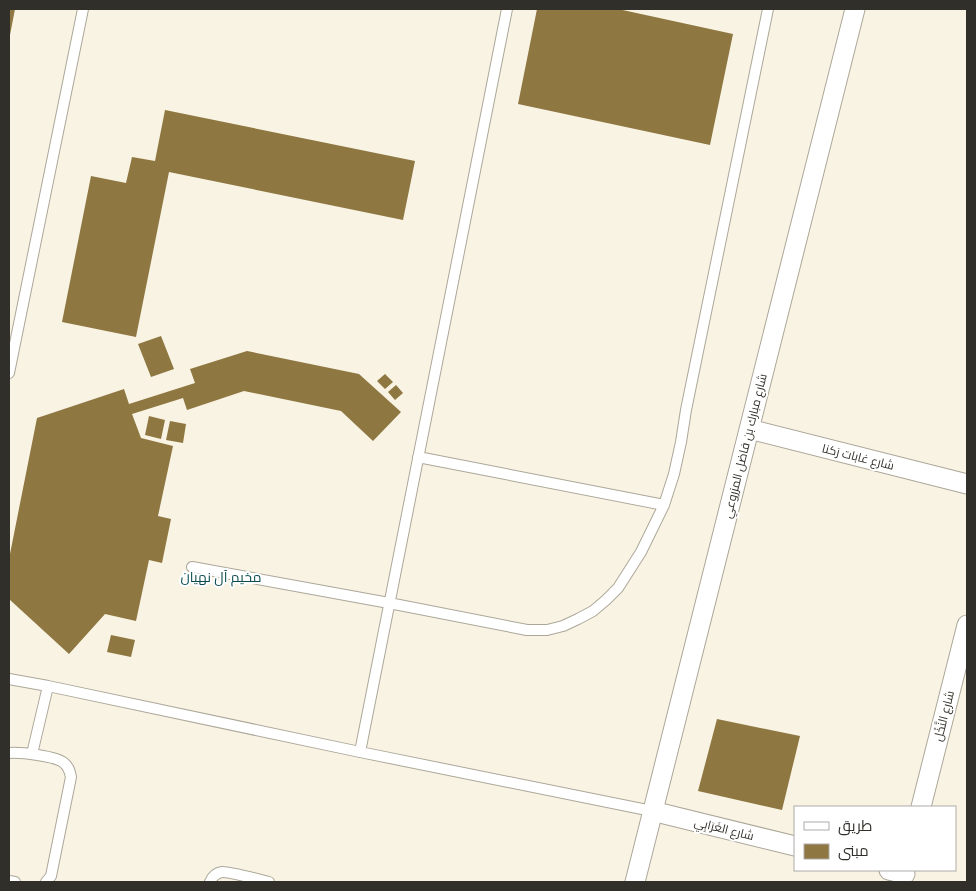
<svg xmlns="http://www.w3.org/2000/svg" width="976" height="891" viewBox="0 0 976 891" font-family="'PT Serif',Cairo,serif">
	<style>
		.building { fill: #8e7740 }
		.lines { fill: none; stroke-linecap: round; stroke-linejoin: round }
		.lane-casing { stroke: #aca799; stroke-width: 12 }
		.street-casing { stroke: #aca799; stroke-width: 21 }
		.lane { stroke: #fff; stroke-width: 10 }
		.street { stroke: #fff; stroke-width: 19 }
		.labels { text-anchor: middle; stroke-width: 4; stroke-linejoin: round; paint-order: stroke }
		.street-label { font-size: 12px; fill: #312f29; stroke: #fff }
		.neighbourhood-label { font-size: 14px; fill: #0a4b4e; stroke: #fff }
	</style>
	<rect width="100%" height="100%" fill="#f9f3e4"/>
	<!-- building -->
	<path class="building" d="M 9,9 L 15,9 L 10,35 L 9,35 Z
		M 537,9 L 618,9 L 733,34 L 710,145 L 518,104 Z
		M 165,110 L 415,161 L 403,220 L 169,172 L 136,337 L 62,322 L 91,176 L 126,183 L 132,157 L 155,161 Z
		M 161,336 L 174,369 L 151,377 L 138,344 Z
		M 247,351 L 359,374 L 401,412 L 373,441 L 341,411 L 244,391 L 187,410 L 183,398 L 132,414 L 141,438 L 173,446 L 158,516 L 171,519 L 162,563 L 149,560 L 136,621 L 105,614 L 69,654 L 9,599 L 9,559 L 37,418 L 124,389 L 129,404 L 195,383 L 190,369 Z
		M 385,374 L 393,382 L 385,389 L 377,381 Z
		M 396,385 L 403,393 L 395,400 L 388,392 Z
		M 149,416 L 165,420 L 161,439 L 145,435 Z
		M 170,421 L 186,424 L 183,443 L 166,440 Z
		M 111,635 L 135,640 L 131,657 L 107,652 Z
		M 717,719 L 800,736 L 782,810 L 698,791 Z"/>
	<g class="lines">
		<defs>
			<path id="lane" d="M 9,373 L 83,9
				M 418,457 L 664,505
				M 192,567 L 389,603 L 527,630 L 547,630 L 563,626 L 578,619 L 593,611 L 606,600 L 618,588 L 641,552 L 664,505 L 674,474 L 681,442 L 686,410 L 768,9
				M 9,679 L 48,686 L 360,752 L 652,811
				M 360,752 L 507,9
				M 9,753 C 20,752 56,756 64,763 C 69,767 70,772 71,777 L 51,876 L 46,882
				M 32,754 L 48,686
				M 9,881 L 15,882
				M 210,882 C 212,877 216,873 222,872 C 228,871 260,880 269,882"/>
			<path id="street" d="M 749,429 L 967,484
				M 921,807 L 967,625
				M 652,811 L 795,846
				M 889,870 L 905,874
				M 635,882 L 855,9"/>
		</defs>
		<!-- lane casing -->
		<use href="#lane" class="lane-casing"/>
		<!-- street casing -->
		<use href="#street" class="street-casing"/>
		<!-- lane -->
		<use href="#lane" class="lane"/>
		<!-- street -->
		<use href="#street" class="street"/>
	</g>
	<g class="labels">
		<!-- street labels -->
		<g class="street-label">
			<text transform="translate(745 446) rotate(-76)" y="4">شارع مبارك بن فاضل المزروعي</text>
			<text transform="translate(858 457) rotate(14)" y="4">شارع غابات رَكنا</text>
			<text transform="translate(944 716) rotate(-76)" y="4">شارع النَّخْل</text>
			<text transform="translate(724 829) rotate(14)" y="4">شارع الغَرَابِي</text>
		</g>
		<!-- neighbourhood labels -->
		<g class="neighbourhood-label">
			<text x="221" y="582">مخيم آل نهيان</text>
		</g>
	</g>
	<!-- border -->
	<rect width="976" height="891" fill="none" stroke="#312f29" stroke-width="20"/>
	<!-- legend -->
	<rect x="794" y="806" width="162" height="65" fill="#ffffff" stroke="#adaca9"/>
	<rect x="804" y="822" width="25" height="8" fill="#ffffff" stroke="#adaca9"/>
	<text x="838" y="831" font-size="15" fill="#312f29">طريق</text>
	<rect x="804" y="844" width="25" height="15" fill="#8e7740" stroke="#adaca9"/>
	<text x="838" y="856" font-size="15" fill="#312f29">مبنى</text>
</svg>
